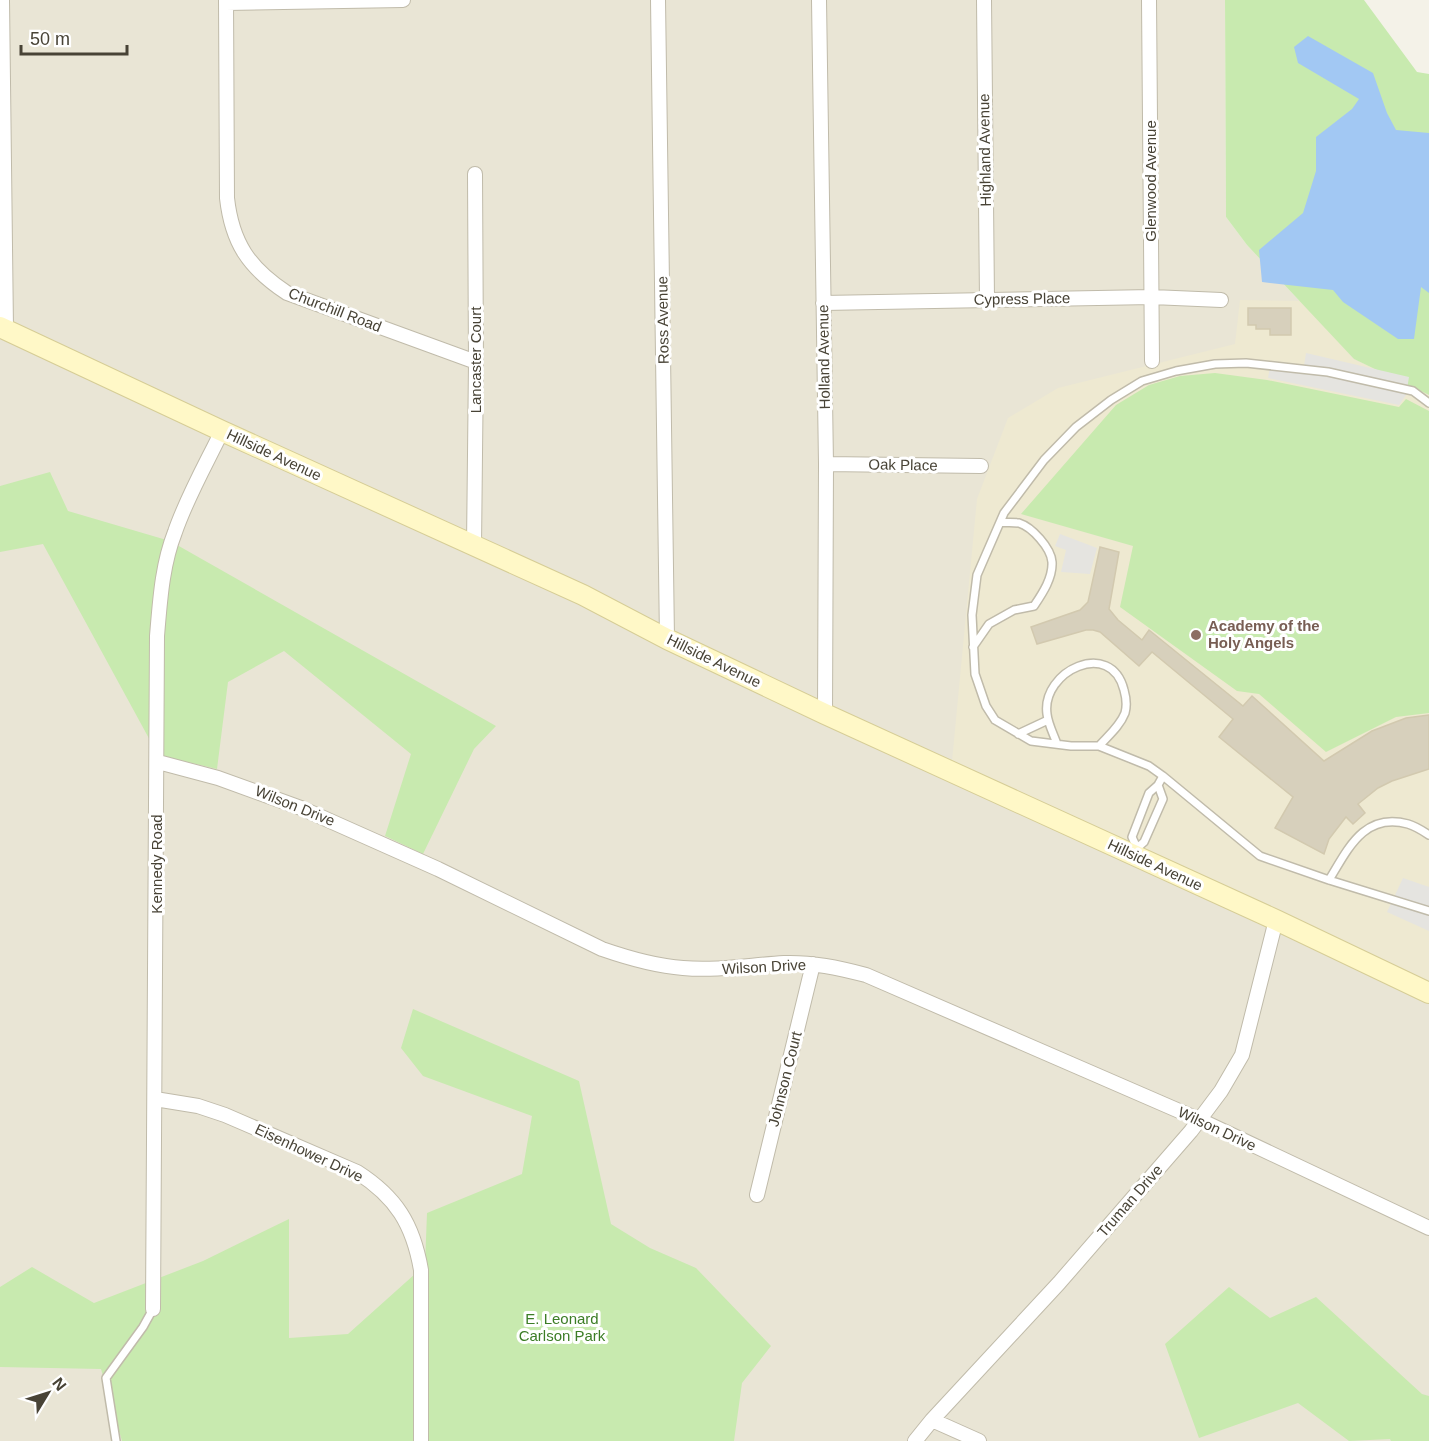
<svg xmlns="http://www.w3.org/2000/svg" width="1429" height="1441" viewBox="0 0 1429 1441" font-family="Arial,sans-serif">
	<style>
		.residential { fill: #e9e5d5 }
		.education { fill: #eee9d1 }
		.green { fill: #c8eaaf }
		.parking { fill: #e5e4e0 }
		.water { fill: #a2c8f3 }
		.building { fill: #d7d0bc; stroke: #d2c9af; stroke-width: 1.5 }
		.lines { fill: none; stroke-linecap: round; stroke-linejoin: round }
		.service-casing { stroke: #c0bbaa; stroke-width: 10 }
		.minor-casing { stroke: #c0bbaa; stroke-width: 16 }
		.secondary-casing { stroke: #d6cd96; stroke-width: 22 }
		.service { stroke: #fff; stroke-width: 7 }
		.minor { stroke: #fff; stroke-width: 14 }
		.secondary { stroke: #fff8c7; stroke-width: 20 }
		.education-dot { fill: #8d6e63; stroke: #fff; stroke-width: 2 }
		.labels { text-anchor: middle; stroke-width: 6; stroke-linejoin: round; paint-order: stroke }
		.street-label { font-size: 15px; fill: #484336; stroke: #fff }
		.education-label { font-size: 15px; font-weight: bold; fill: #785e54; stroke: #fff; text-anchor: start }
		.park-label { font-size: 15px; fill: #3c7d26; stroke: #fff }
	</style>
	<rect width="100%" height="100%" fill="#f4f2e8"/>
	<!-- residential -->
	<path class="residential" d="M 0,0 L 1225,0 L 1226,217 L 1247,245 L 1354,359 L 1429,395 L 1429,1441 L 0,1441 Z"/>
	<!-- education -->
	<path class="education" d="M 1240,300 L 1302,301 L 1354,359 L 1429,395 L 1429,993 L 951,772 L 977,499 L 1008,418 L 1058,388 L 1235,344 Z"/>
	<!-- green -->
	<path class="green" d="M 1225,0 L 1364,0 L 1417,72 L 1429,74 L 1429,395 L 1354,359 L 1247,245 L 1226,217 Z
		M 1215,373 L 1267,380 L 1399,407 L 1406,399 L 1429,411 L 1429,713 L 1396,717 L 1326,752 L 1259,694 L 1237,691 L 1120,607 L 1133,546 L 1021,514 L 1116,405 L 1149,385 L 1180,376 Z
		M 50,472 L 68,511 L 170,541 L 496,726 L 474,749 L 423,854 L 385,836 L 411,754 L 284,651 L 228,682 L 217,769 L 158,755 L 43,544 L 0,552 L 0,486 Z
		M 413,1009 L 579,1081 L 611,1224 L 650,1248 L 696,1268 L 771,1346 L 742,1383 L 734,1441 L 122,1441 L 101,1369 L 0,1367 L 0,1287 L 32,1267 L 94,1303 L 203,1261 L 289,1219 L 289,1338 L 348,1334 L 425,1265 L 427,1213 L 522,1174 L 532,1116 L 423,1076 L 401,1048 Z
		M 1229,1287 L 1270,1318 L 1316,1297 L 1422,1394 L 1429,1396 L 1429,1441 L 1391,1441 L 1390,1439 L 1349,1441 L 1298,1403 L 1199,1438 L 1165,1344 Z"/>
	<!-- parking -->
	<path class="parking" d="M 1306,353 L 1409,377 L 1406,395 L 1399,405 L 1268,378 L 1270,367 L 1303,372 Z
		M 1060,534 L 1097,548 L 1090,574 L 1061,572 L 1066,550 L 1055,546 Z
		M 1403,878 L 1429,887 L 1429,931 L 1387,912 Z"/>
	<!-- water -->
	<path class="water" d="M 1308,36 L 1373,73 L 1387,113 L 1396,130 L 1429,133 L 1429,293 L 1421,287 L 1414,339 L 1398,339 L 1343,302 L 1333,290 L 1262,282 L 1259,250 L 1303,213 L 1316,171 L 1316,137 L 1352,109 L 1359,99 L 1298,63 L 1294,47 Z"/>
	<!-- building -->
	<path class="building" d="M 1248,308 L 1291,308 L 1291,335 L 1270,335 L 1270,329 L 1256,329 L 1256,325 L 1248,325 Z
		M 1100,547 L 1119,552 L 1109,609 L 1118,620 L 1142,640 L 1149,630 L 1243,706 L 1252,696 L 1324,761 L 1372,731 L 1406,718 L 1429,715 L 1429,769 L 1392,781 L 1378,788 L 1358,804 L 1365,813 L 1353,824 L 1346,817 L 1329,839 L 1324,854 L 1275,828 L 1293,797 L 1219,737 L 1233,719 L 1152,652 L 1139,666 L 1100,632 L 1093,630 L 1086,630 L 1037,644 L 1031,627 L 1080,610 L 1088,602 Z"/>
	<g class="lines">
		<defs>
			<path id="service" d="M 973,647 L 989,624 L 1014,610 L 1034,606 C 1042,594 1053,578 1052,562 C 1051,548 1032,527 1019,523 C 1013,522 1006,523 1000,522
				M 1018,734 L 1048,720
				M 1057,744 C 1054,735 1048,724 1047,714 C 1041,671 1111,638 1124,690 C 1126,697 1127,706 1125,713 C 1120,726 1108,736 1099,746
				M 1163,776 L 1260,856 L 1329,880 L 1429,911
				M 1158,785 L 1163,799 L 1144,842 L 1137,848 L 1132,837 L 1149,793 L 1158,785 L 1163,776 L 1149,766 L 1099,746 L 1071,746 L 1031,741 L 995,720 L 986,706 L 975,674 L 972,615 L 977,575 L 1004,513 L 1044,460 L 1076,427 L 1111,400 L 1142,381 L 1176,371 L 1215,364 L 1246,363 L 1328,372 L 1413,391 L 1429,403
				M 1329,880 C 1348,849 1364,812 1408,824 C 1415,826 1423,831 1429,835
				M 116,1441 L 106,1378 L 143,1327 L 153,1309"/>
			<path id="minor" d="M 2,0 L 6,329
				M 226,0 L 227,198 C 232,243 249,268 287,293 L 476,362
				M 658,0 L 667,639
				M 819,0 L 826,464 L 825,714
				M 984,0 L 987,300
				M 1149,0 L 1152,361
				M 226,3 L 403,0
				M 823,303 L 1152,297 L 1221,300
				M 826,464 L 981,466
				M 474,546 L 476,362 L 475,174
				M 158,762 L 218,778 L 301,808 L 438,869 L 602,949 C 628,958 655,966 683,968 C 716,971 750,965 784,963 C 812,962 839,968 866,975 L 1200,1120 L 1429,1228
				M 155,1099 L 198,1106 L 225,1115 L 357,1172 C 396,1197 413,1224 421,1270 L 421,1441
				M 757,1195 L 813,964
				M 153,1309 L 157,636 C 160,601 162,565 175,532 C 187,497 206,464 222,431
				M 932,1420 L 979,1441
				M 915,1441 L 932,1420 L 1059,1283 L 1191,1131 L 1221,1091 L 1242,1055 L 1276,920"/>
			<path id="secondary" d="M 0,327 L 222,431 L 583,595 L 667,639 L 825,714 L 1276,920 L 1429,993"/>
		</defs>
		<!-- service casing -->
		<use href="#service" class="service-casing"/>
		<!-- minor casing -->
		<use href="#minor" class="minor-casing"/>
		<!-- secondary casing -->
		<use href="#secondary" class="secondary-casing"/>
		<!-- service -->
		<use href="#service" class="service"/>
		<!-- minor -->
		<use href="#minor" class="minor"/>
		<!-- secondary -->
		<use href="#secondary" class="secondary"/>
	</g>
	<!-- markers -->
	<circle class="education-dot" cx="1196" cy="635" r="6"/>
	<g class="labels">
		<!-- street labels -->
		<g class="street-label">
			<text transform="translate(985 150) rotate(-91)" y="5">Highland Avenue</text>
			<text transform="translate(1151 181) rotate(-90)" y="5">Glenwood Avenue</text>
			<text transform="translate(1022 299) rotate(-1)" y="5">Cypress Place</text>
			<text transform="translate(335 310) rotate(21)" y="5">Churchill Road</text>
			<text transform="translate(663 320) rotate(-91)" y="5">Ross Avenue</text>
			<text transform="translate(824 357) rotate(-91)" y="5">Holland Avenue</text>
			<text transform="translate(476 360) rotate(-90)" y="5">Lancaster Court</text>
			<text transform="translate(274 455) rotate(25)" y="5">Hillside Avenue</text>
			<text transform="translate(903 465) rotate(1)" y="5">Oak Place</text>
			<text transform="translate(714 661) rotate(26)" y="5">Hillside Avenue</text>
			<text transform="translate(295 806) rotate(22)" y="5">Wilson Drive</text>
			<text transform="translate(157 864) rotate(-90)" y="5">Kennedy Road</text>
			<text transform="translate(1155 865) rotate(25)" y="5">Hillside Avenue</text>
			<text transform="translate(764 967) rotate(-3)" y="5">Wilson Drive</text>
			<text transform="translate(785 1079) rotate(-76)" y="5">Johnson Court</text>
			<text transform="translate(1217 1129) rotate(25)" y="5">Wilson Drive</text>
			<text transform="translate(309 1153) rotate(25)" y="5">Eisenhower Drive</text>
			<text transform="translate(1130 1201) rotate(-49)" y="5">Truman Drive</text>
		</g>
		<!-- education labels -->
		<g class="education-label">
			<text x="1208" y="631">Academy of the<tspan x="1208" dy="17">Holy Angels</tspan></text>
		</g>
		<!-- park labels -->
		<g class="park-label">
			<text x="562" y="1324">E. Leonard<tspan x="562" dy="17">Carlson Park</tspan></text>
		</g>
	</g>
	<!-- north arrow -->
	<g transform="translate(48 1393) rotate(52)" stroke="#ffffff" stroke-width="4.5" paint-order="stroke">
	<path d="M0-4.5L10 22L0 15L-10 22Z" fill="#484336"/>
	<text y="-9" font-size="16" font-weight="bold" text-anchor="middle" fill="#484336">N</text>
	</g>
	<!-- scale -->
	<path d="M21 45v9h106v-9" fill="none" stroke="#484336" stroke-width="3"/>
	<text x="30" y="45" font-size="18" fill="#484336" stroke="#ffffff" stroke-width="4.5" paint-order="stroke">50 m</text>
</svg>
